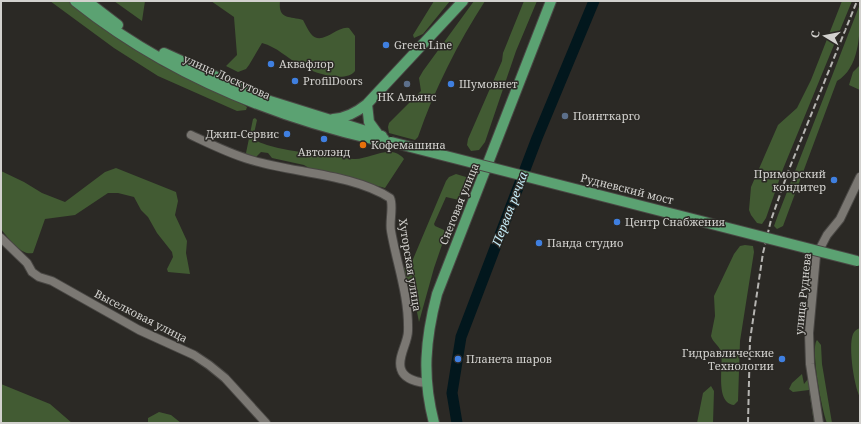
<svg xmlns="http://www.w3.org/2000/svg" width="861" height="424" viewBox="0 0 861 424" font-family="'Noto Serif',serif">
	<style>
		.green { fill: #425b33 }
		.lines { fill: none; stroke-linecap: round; stroke-linejoin: round }
		.river { stroke: #02171d; stroke-width: 11 }
		.minor-casing { stroke: #494744; stroke-width: 10 }
		.major-casing { stroke: #494744; stroke-width: 12 }
		.minor { stroke: #7b7873; stroke-width: 8 }
		.major { stroke: #5ba272; stroke-width: 10 }
		.rail { stroke: #b6b5b2; stroke-width: 2; stroke-dasharray: 6 3; stroke-linecap: butt }
		.major-bridge-casing { stroke: #494744; stroke-width: 12; stroke-linecap: butt }
		.major-bridge { stroke: #5ba272; stroke-width: 10 }
		.shop-dot { fill: #3f7fe0; stroke: #2b2925; stroke-width: 1.5 }
		.service-dot { fill: #5c6f8a; stroke: #2b2925; stroke-width: 1.5 }
		.food-dot { fill: #e8710a; stroke: #2b2925; stroke-width: 1.5 }
		.labels { text-anchor: middle; stroke-width: 3; stroke-linejoin: round; paint-order: stroke }
		.poi-label { font-size: 11px; fill: #d2d1ce; stroke: #2b2925; text-anchor: start }
		.street-label { font-size: 11px; fill: #d2d1ce; stroke: #2b2925 }
		.water-label { font-size: 12px; font-style: italic; fill: #c4ebf7; stroke: #2b2925 }
	</style>
	<rect width="100%" height="100%" fill="#2b2925"/>
	<!-- green -->
	<path class="green" d="M 50,1 L 70,1 L 121,41 L 162,66 L 244,105 L 247,107 L 246,110 L 237,111 L 158,76 L 114,48 Z
		M 114,1 L 145,1 L 142,21 Z
		M 211,1 L 280,1 C 278,20 289,16 303,20 C 305,24 308,30 311,34 C 322,47 337,25 349,28 L 355,36 L 355,71 C 345,84 311,72 300,65 C 287,58 277,47 262,43 L 249,65 L 246,69 L 238,72 L 226,66 L 237,55 L 234,17 Z
		M 434,1 L 450,1 L 423,34 L 414,38 L 413,35 Z
		M 474,1 L 485,1 C 458,43 434,90 418,137 L 415,140 L 389,133 L 388,127 L 389,123 L 421,91 L 419,78 L 423,71 Z
		M 524,1 L 537,1 L 516,51 L 485,142 L 479,150 L 471,151 L 467,145 L 468,139 L 502,61 L 503,53 Z
		M 842,1 L 852,1 L 783,169 L 766,218 L 762,224 L 757,223 L 751,215 L 749,210 L 751,187 L 778,125 L 797,108 L 811,80 Z
		M 860,4 C 860,30 861,67 837,81 L 783,226 L 777,229 L 774,226 L 778,215 Z
		M 860,65 L 860,90 L 849,85 L 853,72 Z
		M 255,118 L 257,120 L 253,138 C 258,145 294,152 303,152 C 308,152 313,149 318,150 C 330,152 342,159 354,159 C 369,160 391,143 404,159 L 385,188 L 327,172 L 312,170 L 304,165 L 272,158 L 268,153 L 261,152 L 255,158 L 248,156 L 246,153 L 253,119 Z
		M 116,168 L 176,192 L 178,201 L 175,215 L 187,241 L 186,253 L 190,274 L 168,272 L 167,269 L 173,257 L 172,252 L 157,233 L 148,217 L 141,210 L 134,197 L 118,193 L 108,193 L 75,215 L 45,219 L 33,253 C 21,256 8,238 1,229 L 1,171 L 24,182 L 42,193 L 65,202 L 105,172 Z
		M 456,174 L 466,177 L 468,182 L 459,200 L 446,197 L 434,224 L 435,226 L 444,230 L 445,236 L 434,268 L 419,322 L 413,292 L 407,287 L 404,268 L 411,264 L 446,181 L 449,177 Z
		M 745,245 L 753,246 L 754,252 L 740,341 L 738,401 L 734,405 C 714,403 724,364 721,352 C 719,345 713,343 711,336 L 715,316 L 714,296 L 734,254 L 740,246 Z
		M 860,328 L 860,397 C 854,386 848,346 853,334 C 854,331 857,329 860,328 Z
		M 817,340 L 821,345 L 822,364 L 832,423 L 827,423 C 822,412 810,347 817,340 Z
		M 802,374 L 804,384 L 808,379 L 817,423 L 814,423 L 809,390 L 793,392 L 789,389 L 792,383 Z
		M 1,384 L 50,404 L 72,423 L 1,423 Z
		M 711,386 L 714,391 L 713,423 L 697,423 L 703,393 Z
		M 159,412 L 171,415 L 181,423 L 148,423 L 148,418 Z"/>
	<g class="lines">
		<!-- river -->
		<path class="river" d="M 457,423 L 452,393 L 461,337 L 537,138 L 594,1"/>
		<defs>
			<path id="minor" d="M 191,135 C 210,144 230,154 251,160 C 293,173 353,174 390,198 C 394,205 389,222 391,231 C 397,265 409,296 408,331 C 408,343 397,357 401,369 C 404,379 417,382 426,383
				M 1,238 L 27,263 L 32,272 L 39,277 L 52,281 L 139,330 L 194,355 L 209,365 L 225,378 L 266,423
				M 819,423 L 810,364 L 809,333 L 816,256 L 827,235 L 840,219 L 860,177"/>
			<path id="major" d="M 75,1 C 163,71 267,115 376,140 L 384,139
				M 88,2 L 118,25
				M 164,53 L 270,101 L 382,136
				M 367,104 L 369,122 L 377,133
				M 333,119 C 346,118 356,113 367,104 L 463,1
				M 434,423 C 422,377 425,340 437,294 L 551,1"/>
		</defs>
		<!-- minor casing -->
		<use href="#minor" class="minor-casing"/>
		<!-- major casing -->
		<use href="#major" class="major-casing"/>
		<!-- minor -->
		<use href="#minor" class="minor"/>
		<!-- major -->
		<use href="#major" class="major"/>
		<!-- rail -->
		<path class="rail" d="M 748,423 L 750,340 L 763,253 L 771,220 L 788,172 L 857,1"/>
		<defs>
			<path id="major-bridge" d="M 391,142 L 857,261"/>
		</defs>
		<!-- major-bridge casing -->
		<use href="#major-bridge" class="major-bridge-casing"/>
		<!-- major-bridge -->
		<use href="#major-bridge" class="major-bridge"/>
	</g>
	<!-- markers -->
	<g class="shop-dot">
		<circle cx="386" cy="45" r="4"/>
		<circle cx="271" cy="64" r="4"/>
		<circle cx="295" cy="81" r="4"/>
		<circle cx="451" cy="84" r="4"/>
		<circle cx="287" cy="134" r="4"/>
		<circle cx="324" cy="139" r="4"/>
		<circle cx="834" cy="180" r="4"/>
		<circle cx="617" cy="222" r="4"/>
		<circle cx="539" cy="243" r="4"/>
		<circle cx="458" cy="359" r="4"/>
		<circle cx="782" cy="359" r="4"/>
	</g>
	<g class="service-dot">
		<circle cx="407" cy="84" r="4"/>
		<circle cx="565" cy="116" r="4"/>
	</g>
	<circle class="food-dot" cx="363" cy="145" r="4"/>
	<g class="labels">
		<!-- poi labels -->
		<g class="poi-label">
			<text x="394" y="49">Green Line</text>
			<text x="279" y="68">Аквафлор</text>
			<text x="303" y="85">ProfilDoors</text>
			<text x="459" y="88">Шумовнет</text>
			<text x="407" y="101" text-anchor="middle">НК Альянс</text>
			<text x="573" y="120">Поинткарго</text>
			<text x="279" y="138" text-anchor="end">Джип-Сервис</text>
			<text x="371" y="149">Кофемашина</text>
			<text x="324" y="156" text-anchor="middle">Автолэнд</text>
			<text x="826" y="178" text-anchor="end">Приморский<tspan x="826" dy="13">кондитер</tspan></text>
			<text x="625" y="226">Центр Снабжения</text>
			<text x="547" y="247">Панда студио</text>
			<text x="774" y="357" text-anchor="end">Гидравлические<tspan x="774" dy="13">Технологии</tspan></text>
			<text x="466" y="363">Планета шаров</text>
		</g>
		<!-- street labels -->
		<g class="street-label">
			<text transform="translate(227 77) rotate(24)" y="4">улица Лоскутова</text>
			<text transform="translate(627 189) rotate(14)" y="4">Рудневский мост</text>
			<text transform="translate(459 204) rotate(-68)" y="4">Снеговая улица</text>
			<text transform="translate(410 265) rotate(81)" y="4">Хуторская улица</text>
			<text transform="translate(803 294) rotate(-84)" y="4">улица Руднева</text>
			<text transform="translate(141 316) rotate(27)" y="4">Выселковая улица</text>
		</g>
		<!-- water labels -->
		<g class="water-label">
			<text transform="translate(510 209) rotate(-69)" y="4">Первая речка</text>
		</g>
	</g>
	<!-- border -->
	<rect width="861" height="424" fill="none" stroke="#d2d1ce" stroke-width="4"/>
	<!-- north arrow -->
	<g transform="translate(825 36) rotate(280)" stroke="#2b2925" stroke-width="3" paint-order="stroke">
	<path d="M0-3L7 15L0 10L-7 15Z" fill="#d2d1ce"/>
	<text y="-6" font-size="11" font-weight="bold" text-anchor="middle" fill="#d2d1ce">С</text>
	</g>
</svg>
